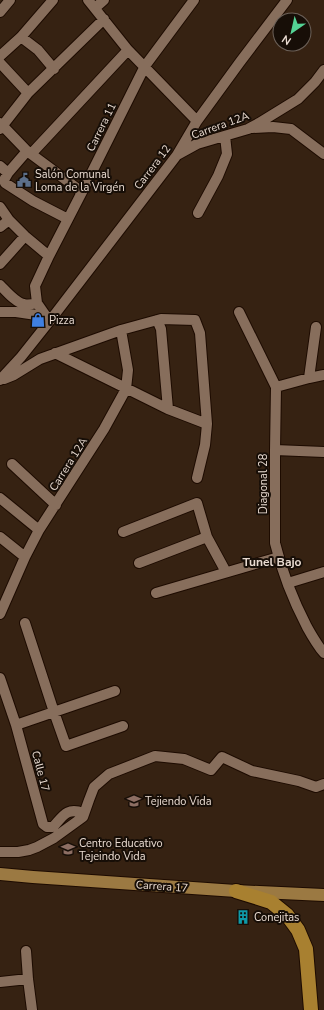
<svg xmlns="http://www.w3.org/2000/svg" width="324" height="1010" viewBox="0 0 324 1010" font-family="'Nunito Sans',sans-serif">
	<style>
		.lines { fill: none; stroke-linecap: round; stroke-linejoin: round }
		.minor-casing { stroke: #1d0b00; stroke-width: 12 }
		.major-casing { stroke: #1d0b00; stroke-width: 14 }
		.highway-casing { stroke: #1d0b00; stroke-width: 16 }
		.minor { stroke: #876e5c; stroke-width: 10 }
		.major { stroke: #9b7942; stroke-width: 12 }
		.highway { stroke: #a88030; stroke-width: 14 }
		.labels { text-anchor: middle; stroke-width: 4; stroke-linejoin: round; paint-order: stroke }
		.street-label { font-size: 11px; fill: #e9dbd1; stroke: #170e07 }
		.poi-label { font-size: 11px; fill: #e9dbd1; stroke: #170e07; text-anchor: start }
		.neighbourhood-label { font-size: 12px; font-weight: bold; fill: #e9dbd1; stroke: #170e07 }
	</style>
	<rect width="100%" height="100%" fill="#362212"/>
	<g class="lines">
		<defs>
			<path id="minor" d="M 88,0 L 128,50 L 197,121
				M 95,8 L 104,0
				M 0,12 L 10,0
				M 21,37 L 38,50 L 54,69
				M 0,56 L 21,37 L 53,0
				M 0,63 L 28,93
				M 0,123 L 27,151 L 58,174 L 82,192
				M 252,128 L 273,127 L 291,129 L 324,154
				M 0,129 L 28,93 L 104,19
				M 31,154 L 128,50
				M 177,155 L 197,144 L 248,129 L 259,123 L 298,99 L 315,82 L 324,70
				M 0,166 L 8,173 L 4,180 L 5,183 L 33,201 L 68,219
				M 8,173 L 27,151
				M 0,207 L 9,220 L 25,236 L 49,256
				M 198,213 L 218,176 L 227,154 L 225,136
				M 0,227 L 9,220
				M 0,264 L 25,236
				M 0,285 C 6,291 16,303 24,304 C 28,305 33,304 37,303
				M 0,312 L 16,312 L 50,317
				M 239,312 L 276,387 L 275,450 L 275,543 C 282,572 293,600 307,627 C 312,636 317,645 324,653
				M 46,316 L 37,303 L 35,286 L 49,256 L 82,192 L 145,66 L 194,0
				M 157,320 L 161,329 L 168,409
				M 55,353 L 168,409 L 207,424
				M 309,378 L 316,327
				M 4,379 L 14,375 L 40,359 L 121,330 L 161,319 L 195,320 L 200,333 L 207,424 L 205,445 L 197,478
				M 0,380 L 21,357 L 52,318 L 177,155 L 197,121 L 240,62 L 287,0
				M 276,387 L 309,378 L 324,375
				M 275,450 L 324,452
				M 12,464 L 56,505
				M 0,498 L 39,530
				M 123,532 L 197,503 L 207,537 L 226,572
				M 0,537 L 25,557
				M 139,563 L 207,537
				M 288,583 L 324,572
				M 156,593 L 279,557
				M 0,614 L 25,557 L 39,530 L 104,429 L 126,389 L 128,370 L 121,330
				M 25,623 L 54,712 L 66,746 L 123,726
				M 0,678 L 16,725 L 43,824 L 47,827 L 53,827 C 63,816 67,807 83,813
				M 16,725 L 115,691
				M 0,852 L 18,852 L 29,850 L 37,847 L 54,838 L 83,817 L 89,800 L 94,787 L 109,774 L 155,756 L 184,759 L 211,770 L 222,757 L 252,771 L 299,781 L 316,787 L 324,784
				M 26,951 L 28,979 L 32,1010
				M 0,982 L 28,979"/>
			<path id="major" d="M 0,874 L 33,877 L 236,891 L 324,895"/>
			<path id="highway" d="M 236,891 L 271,902 L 287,915 L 298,930 L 306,949 L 311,1010"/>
		</defs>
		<!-- minor casing -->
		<use href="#minor" class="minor-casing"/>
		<!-- major casing -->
		<use href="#major" class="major-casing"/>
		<!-- highway casing -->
		<use href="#highway" class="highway-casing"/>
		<!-- minor -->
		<use href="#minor" class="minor"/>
		<!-- major -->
		<use href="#major" class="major"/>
		<!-- highway -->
		<use href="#highway" class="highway"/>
	</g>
	<!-- icons -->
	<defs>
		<symbol id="civic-bare" viewBox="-9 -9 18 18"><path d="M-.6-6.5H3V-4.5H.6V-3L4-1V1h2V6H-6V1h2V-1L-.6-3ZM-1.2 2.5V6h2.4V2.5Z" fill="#5c6f8a" stroke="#170e07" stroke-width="2.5" paint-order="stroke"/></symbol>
		<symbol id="shop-bare" viewBox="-9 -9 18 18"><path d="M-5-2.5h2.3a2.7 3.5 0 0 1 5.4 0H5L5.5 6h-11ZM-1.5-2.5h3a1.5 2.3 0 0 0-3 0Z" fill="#3f7fe0" stroke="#170e07" stroke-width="2.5" paint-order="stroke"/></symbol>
		<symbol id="school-bare" viewBox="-9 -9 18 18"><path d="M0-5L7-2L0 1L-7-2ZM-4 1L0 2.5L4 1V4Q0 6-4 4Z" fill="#8d6e63" stroke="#170e07" stroke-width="2.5" paint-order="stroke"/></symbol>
		<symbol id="building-bare" viewBox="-9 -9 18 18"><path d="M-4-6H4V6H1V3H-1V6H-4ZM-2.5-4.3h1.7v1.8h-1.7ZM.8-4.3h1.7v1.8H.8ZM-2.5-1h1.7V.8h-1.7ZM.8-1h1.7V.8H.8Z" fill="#0f9aa8" stroke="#170e07" stroke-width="2.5" paint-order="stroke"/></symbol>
	</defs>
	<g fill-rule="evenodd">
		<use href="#civic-bare" x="14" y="170" width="20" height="20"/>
		<use href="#shop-bare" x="28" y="310" width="20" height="20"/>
		<use href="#school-bare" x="124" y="791" width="20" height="20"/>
		<use href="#school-bare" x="58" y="839" width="20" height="20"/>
		<use href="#building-bare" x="233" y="907" width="20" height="20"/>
	</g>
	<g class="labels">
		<!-- street labels -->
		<g class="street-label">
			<text transform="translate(220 125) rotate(-20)" y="4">Carrera 12A</text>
			<text transform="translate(101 127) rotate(-64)" y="4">Carrera 11</text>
			<text transform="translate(152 167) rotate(-53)" y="4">Carrera 12</text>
			<text transform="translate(68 464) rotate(-58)" y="4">Carrera 12A</text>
			<text transform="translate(263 484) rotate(-90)" y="4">Diagonal 28</text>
			<text transform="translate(41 771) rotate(75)" y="4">Calle 17</text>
			<text transform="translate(162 886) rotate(4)" y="4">Carrera 17</text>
		</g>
		<!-- poi labels -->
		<g class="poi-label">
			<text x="35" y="178">Salón Comunal<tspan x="35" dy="13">Loma de la Virgén</tspan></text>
			<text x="49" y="324">Pizza</text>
			<text x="145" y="805">Tejiendo Vida</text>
			<text x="79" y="847">Centro Educativo<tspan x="79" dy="13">Tejeindo Vida</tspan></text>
			<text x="254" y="921">Conejitas</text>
		</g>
		<!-- neighbourhood labels -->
		<g class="neighbourhood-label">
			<text x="272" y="566">Tunel Bajo</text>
		</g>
	</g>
	<!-- north arrow -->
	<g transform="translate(292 32) rotate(214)"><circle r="19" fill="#170e07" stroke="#6b6058"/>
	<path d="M0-3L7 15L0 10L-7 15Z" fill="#54d395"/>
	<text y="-6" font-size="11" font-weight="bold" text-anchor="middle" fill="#e9dbd1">N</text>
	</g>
</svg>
